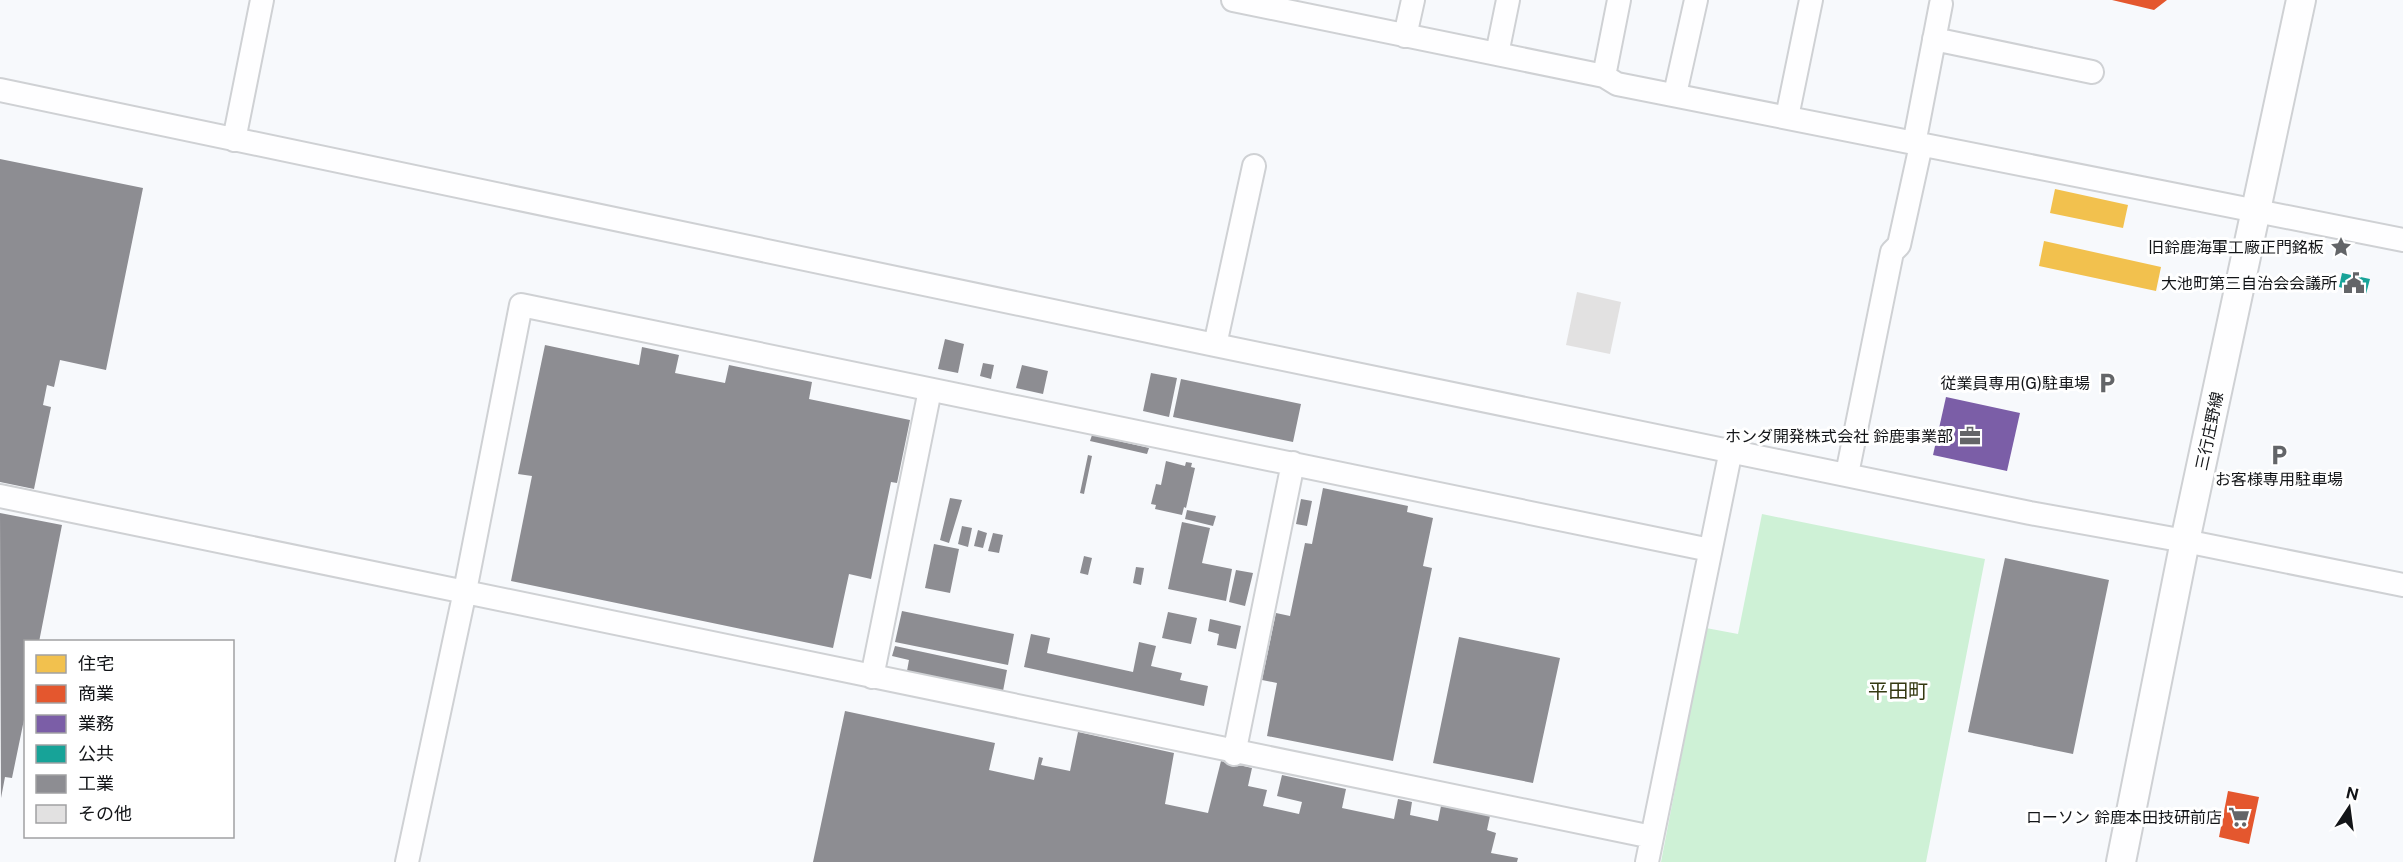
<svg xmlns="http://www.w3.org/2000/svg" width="2403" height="862" viewBox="0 0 2403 862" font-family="'Public Sans','Noto Sans JP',sans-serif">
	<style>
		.green { fill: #cef1d6 }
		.homes { fill: #f2c14e }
		.shops { fill: #e4572e }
		.offices { fill: #7b5ea7 }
		.public { fill: #17a398 }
		.industry { fill: #8d8d92 }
		.building { fill: #e2e1e1 }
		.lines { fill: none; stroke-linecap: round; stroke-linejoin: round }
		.minor-casing { stroke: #cfd1d4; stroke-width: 26 }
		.major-casing { stroke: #cfd1d4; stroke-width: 32 }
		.minor { stroke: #fefeff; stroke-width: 22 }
		.major { stroke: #fefeff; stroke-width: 28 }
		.labels { text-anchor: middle; stroke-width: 6; stroke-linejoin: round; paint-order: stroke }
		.poi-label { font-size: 16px; fill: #131518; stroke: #fff; text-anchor: end }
		.street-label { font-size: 16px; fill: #131518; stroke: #fff }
		.quarter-label { font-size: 20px; fill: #353911; stroke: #fff }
	</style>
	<rect width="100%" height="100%" fill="#f7f9fc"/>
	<!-- green -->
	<path class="green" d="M 1762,514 L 1985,559 L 1926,862 L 1661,862 L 1706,628 L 1738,634 Z"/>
	<!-- homes -->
	<path class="homes" d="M 2055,189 L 2128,205 L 2123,228 L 2050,213 Z
		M 2044,241 L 2161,267 L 2156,291 L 2039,266 Z"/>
	<!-- shops -->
	<path class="shops" d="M 2112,0 L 2167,0 L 2154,10 Z
		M 2228,791 L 2259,797 L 2249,844 L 2219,837 Z"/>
	<!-- offices -->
	<path class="offices" d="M 1946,397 L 2020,413 L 2007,471 L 1933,455 Z"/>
	<!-- public -->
	<path class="public" d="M 2342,273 L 2370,279 L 2366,294 L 2339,287 Z"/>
	<!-- industry -->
	<path class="industry" d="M 0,159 L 143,188 L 106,370 L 60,360 L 54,387 L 47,385 L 43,405 L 51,407 L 34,489 L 0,482 Z
		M 945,339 L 964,344 L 958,373 L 938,369 Z
		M 545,345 L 639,365 L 642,347 L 679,355 L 675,373 L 725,383 L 729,365 L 812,382 L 809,399 L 910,420 L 897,483 L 891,482 L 871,579 L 849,574 L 833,648 L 511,581 L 532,476 L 518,474 Z
		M 983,363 L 994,365 L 991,379 L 980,376 Z
		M 1022,365 L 1048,371 L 1043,394 L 1016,388 Z
		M 1151,373 L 1177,378 L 1169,417 L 1143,411 Z
		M 1181,379 L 1301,404 L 1293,442 L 1173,417 Z
		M 1092,435 L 1149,448 L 1147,454 L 1090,441 Z
		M 1088,455 L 1092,456 L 1084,494 L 1080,493 Z
		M 1166,461 L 1185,466 L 1186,462 L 1192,463 L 1191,467 L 1195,468 L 1186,508 L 1184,507 L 1182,515 L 1155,509 L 1156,505 L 1151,504 L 1156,484 L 1161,485 Z
		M 1323,488 L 1408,506 L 1407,512 L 1433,518 L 1423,566 L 1432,568 L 1393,761 L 1267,736 L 1277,683 L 1262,680 L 1276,613 L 1290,616 L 1305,543 L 1312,544 Z
		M 950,498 L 962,500 L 949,543 L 940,540 Z
		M 1301,499 L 1312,501 L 1307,526 L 1296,524 Z
		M 1187,510 L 1216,516 L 1213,526 L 1185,519 Z
		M 0,513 L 62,525 L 39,642 L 26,642 L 26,710 L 12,778 L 5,777 L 1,798 Z
		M 1182,522 L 1210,528 L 1202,563 L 1232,569 L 1226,601 L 1168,589 Z
		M 962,526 L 972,528 L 968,547 L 958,544 Z
		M 978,530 L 987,533 L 983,548 L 974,546 Z
		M 993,533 L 1003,535 L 999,553 L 988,551 Z
		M 934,544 L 959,549 L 950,593 L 925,588 Z
		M 1084,556 L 1092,558 L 1088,575 L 1080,573 Z
		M 2005,558 L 2109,580 L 2073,754 L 1968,732 Z
		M 1136,567 L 1144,568 L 1141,585 L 1133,583 Z
		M 1236,570 L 1253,573 L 1245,606 L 1229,602 Z
		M 902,611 L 1014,634 L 1008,665 L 895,642 Z
		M 1168,612 L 1197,618 L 1191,644 L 1162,638 Z
		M 1210,619 L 1241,626 L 1236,649 L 1217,645 L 1219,634 L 1208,631 Z
		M 1031,634 L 1050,638 L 1047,653 L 1133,672 L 1139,642 L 1156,646 L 1151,666 L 1182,673 L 1180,680 L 1208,686 L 1204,706 L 1024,667 Z
		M 1459,637 L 1560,658 L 1533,783 L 1433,763 Z
		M 895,646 L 1007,670 L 1003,691 L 907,671 L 909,660 L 892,656 Z
		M 845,711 L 995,743 L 989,770 L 1034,780 L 1039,757 L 1043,758 L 1041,765 L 1070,771 L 1078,732 L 1174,753 L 1165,804 L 1208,813 L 1221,761 L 1252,768 L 1248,786 L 1267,790 L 1263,806 L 1299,814 L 1302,802 L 1277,796 L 1282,775 L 1346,789 L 1342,808 L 1394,819 L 1398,799 L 1412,802 L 1410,815 L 1438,821 L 1441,806 L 1490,816 L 1487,830 L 1496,833 L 1491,853 L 1518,858 L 1517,862 L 813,862 Z"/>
	<!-- building -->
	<path class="building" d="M 1577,292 L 1621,302 L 1610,354 L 1566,345 Z"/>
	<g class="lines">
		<defs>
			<path id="minor" d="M 1233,0 L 1604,76 L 1617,84 L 2403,240
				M 1405,36 L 1413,0
				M 1934,39 L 2092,72
				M 1497,54 L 1508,0
				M 1604,76 L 1619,0
				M 0,90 L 1215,345 L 2030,513 L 2185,541 L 2403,585
				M 1675,94 L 1696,0
				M 1787,117 L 1811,0
				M 234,140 L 262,0
				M 1914,144 L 1941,4
				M 1215,345 L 1254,166
				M 1847,474 L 1892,252 L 1899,245 L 1921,145
				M 0,496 C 551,609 1101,727 1652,837
				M 872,677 L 930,390
				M 1234,754 L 1293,463
				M 407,862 L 465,591 L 521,305 L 1710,550
				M 1647,862 L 1731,450"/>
			<path id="major" d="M 2121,862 L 2185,541 L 2301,0"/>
		</defs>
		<!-- minor casing -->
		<use href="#minor" class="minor-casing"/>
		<!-- major casing -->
		<use href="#major" class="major-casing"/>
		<!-- minor -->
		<use href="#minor" class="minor"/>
		<!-- major -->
		<use href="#major" class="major"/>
	</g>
	<!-- icons -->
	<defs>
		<symbol id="sight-bare" viewBox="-9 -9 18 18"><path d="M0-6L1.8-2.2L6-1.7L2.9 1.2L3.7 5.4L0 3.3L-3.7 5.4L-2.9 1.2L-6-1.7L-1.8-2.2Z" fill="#636568" stroke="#fff" stroke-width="2.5" paint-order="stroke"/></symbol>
		<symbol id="civic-bare" viewBox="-9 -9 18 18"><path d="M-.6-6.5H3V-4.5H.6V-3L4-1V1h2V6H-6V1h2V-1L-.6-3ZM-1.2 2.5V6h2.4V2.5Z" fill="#636568" stroke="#fff" stroke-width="2.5" paint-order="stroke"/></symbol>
		<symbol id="parking-bare" viewBox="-9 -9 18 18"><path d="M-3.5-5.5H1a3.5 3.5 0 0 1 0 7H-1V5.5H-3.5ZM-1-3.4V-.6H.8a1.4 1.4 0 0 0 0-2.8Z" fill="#636568" stroke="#fff" stroke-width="2.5" paint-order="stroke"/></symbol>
		<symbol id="office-bare" viewBox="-9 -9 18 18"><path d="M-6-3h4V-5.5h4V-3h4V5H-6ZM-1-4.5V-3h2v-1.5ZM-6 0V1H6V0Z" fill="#636568" stroke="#fff" stroke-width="2.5" paint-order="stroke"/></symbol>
		<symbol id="supermarket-bare" viewBox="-9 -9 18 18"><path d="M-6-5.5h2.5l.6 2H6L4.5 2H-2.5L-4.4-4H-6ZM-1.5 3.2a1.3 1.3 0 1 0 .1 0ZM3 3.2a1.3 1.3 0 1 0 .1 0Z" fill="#636568" stroke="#fff" stroke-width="2.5" paint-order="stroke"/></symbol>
	</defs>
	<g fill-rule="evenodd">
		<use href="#sight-bare" x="2326" y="232" width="30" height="30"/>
		<use href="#civic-bare" x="2339" y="268" width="30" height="30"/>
		<use href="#parking-bare" x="2092" y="368" width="30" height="30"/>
		<use href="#office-bare" x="1955" y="421" width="30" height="30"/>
		<use href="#parking-bare" x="2264" y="440" width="30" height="30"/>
		<use href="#supermarket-bare" x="2224" y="802" width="30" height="30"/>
	</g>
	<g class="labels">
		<!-- poi labels -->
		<g class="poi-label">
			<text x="2324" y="253">旧鈴鹿海軍工廠正門銘板</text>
			<text x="2337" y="289">大池町第三自治会会議所</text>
			<text x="2090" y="389">従業員専用(G)駐車場</text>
			<text x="1953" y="442">ホンダ開発株式会社 鈴鹿事業部</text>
			<text x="2279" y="485" text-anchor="middle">お客様専用駐車場</text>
			<text x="2222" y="823">ローソン 鈴鹿本田技研前店</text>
		</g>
		<!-- street labels -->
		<g class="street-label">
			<text transform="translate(2209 431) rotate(-78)" y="6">三行庄野線</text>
		</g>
		<!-- quarter labels -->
		<g class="quarter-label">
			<text x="1898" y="698">平田町</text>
		</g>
	</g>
	<!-- legend -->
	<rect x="24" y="640" width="210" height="198" fill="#ffffff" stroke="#a1a1a3" stroke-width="1.5"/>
	<rect x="36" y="655" width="30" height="18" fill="#f2c14e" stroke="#a1a1a3" stroke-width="1.5"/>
	<text x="78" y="670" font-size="18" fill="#131518">住宅</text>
	<rect x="36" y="685" width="30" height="18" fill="#e4572e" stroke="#a1a1a3" stroke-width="1.5"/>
	<text x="78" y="700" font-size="18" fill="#131518">商業</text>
	<rect x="36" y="715" width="30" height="18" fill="#7b5ea7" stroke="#a1a1a3" stroke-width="1.5"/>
	<text x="78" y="730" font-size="18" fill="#131518">業務</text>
	<rect x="36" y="745" width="30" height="18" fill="#17a398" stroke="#a1a1a3" stroke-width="1.5"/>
	<text x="78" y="760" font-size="18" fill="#131518">公共</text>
	<rect x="36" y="775" width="30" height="18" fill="#8d8d92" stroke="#a1a1a3" stroke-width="1.5"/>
	<text x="78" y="790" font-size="18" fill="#131518">工業</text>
	<rect x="36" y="805" width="30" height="18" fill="#e2e1e1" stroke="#a1a1a3" stroke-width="1.5"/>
	<text x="78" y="820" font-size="18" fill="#131518">その他</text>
	<!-- north arrow -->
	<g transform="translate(2349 808) rotate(13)" stroke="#ffffff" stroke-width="4.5" paint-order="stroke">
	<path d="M0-4.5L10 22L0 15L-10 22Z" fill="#131518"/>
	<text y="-9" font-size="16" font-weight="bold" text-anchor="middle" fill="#131518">N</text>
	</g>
</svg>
